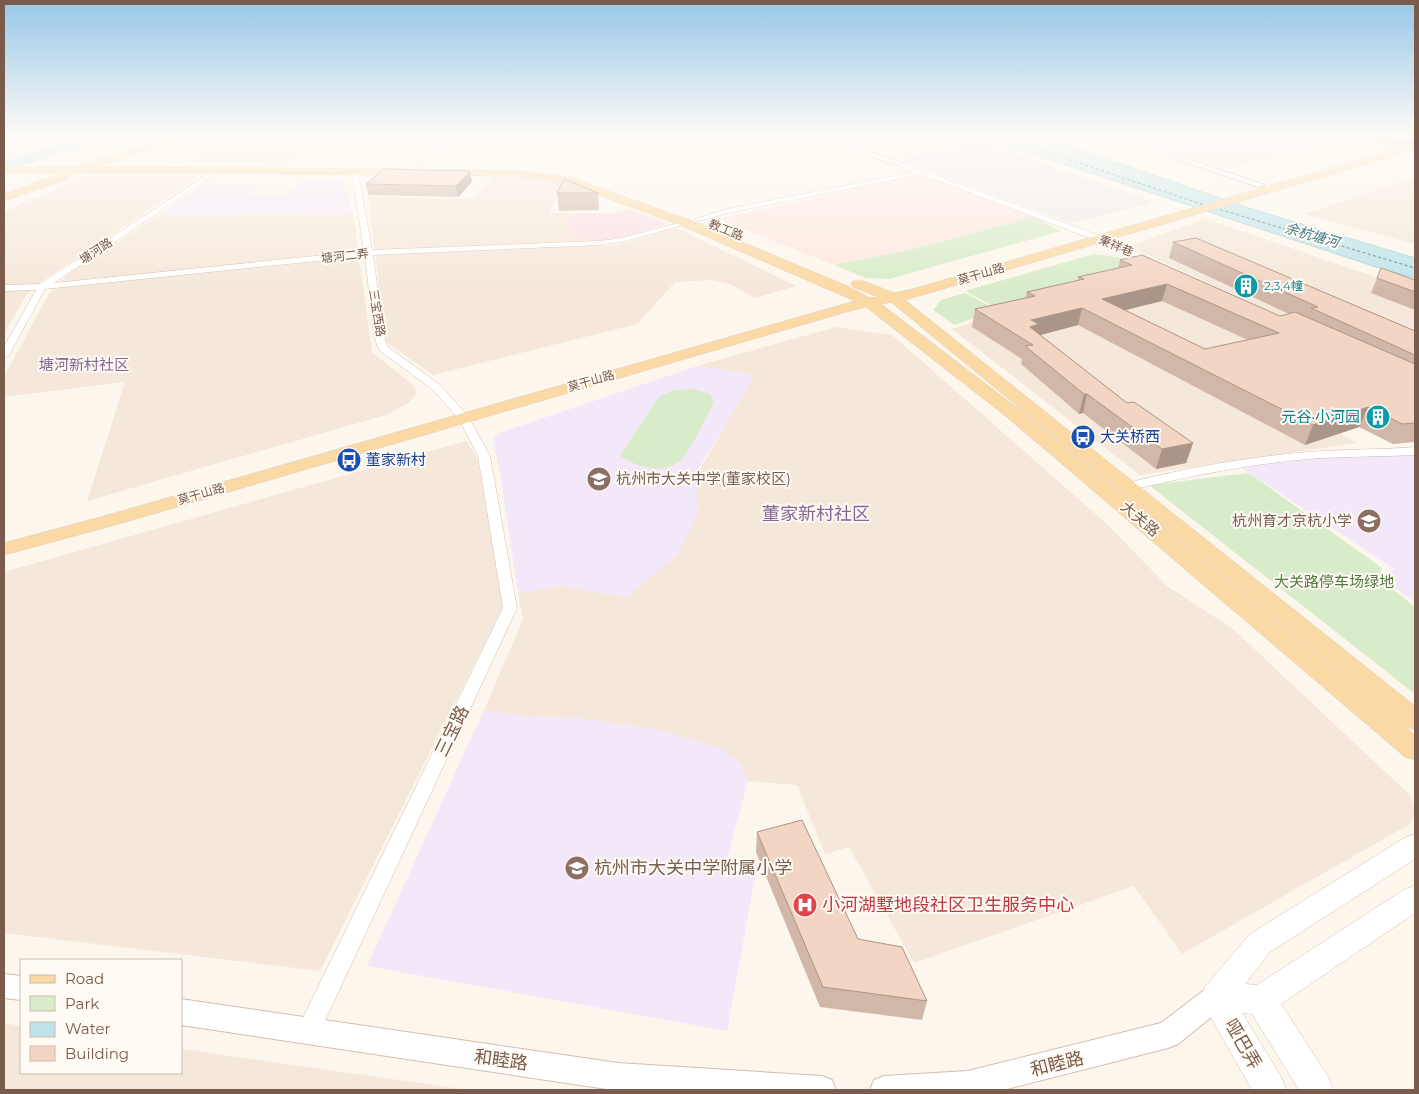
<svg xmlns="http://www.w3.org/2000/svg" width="1419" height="1094" viewBox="0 0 1419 1094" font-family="Montserrat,'Noto Sans SC',sans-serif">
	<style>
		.residential { fill: #f5e8da }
		.commercial { fill: #fde8e0 }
		.industrial { fill: #efe9e4 }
		.education { fill: #f3e8fa }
		.medical { fill: #fbdfe3 }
		.green { fill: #d8ecc9 }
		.water { fill: #bfe3e8; stroke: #a5d3da }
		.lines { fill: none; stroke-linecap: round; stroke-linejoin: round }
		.ferry { stroke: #437c86; stroke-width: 1; stroke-dasharray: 3 2.5; stroke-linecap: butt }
		.minor-casing { stroke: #d1beb0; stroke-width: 1 }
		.tertiary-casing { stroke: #d1beb0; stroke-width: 2 }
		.secondary-casing { stroke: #d6c0b0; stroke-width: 1 }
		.primary-casing { stroke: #dad1cd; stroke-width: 1 }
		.minor { fill: #fff; fill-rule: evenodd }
		.tertiary { fill: #fff; fill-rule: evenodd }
		.secondary { fill: #fff; fill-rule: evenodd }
		.primary { fill: #fbd9a5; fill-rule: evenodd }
		.wall { fill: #d1b7a8; fill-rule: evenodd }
		.shaded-wall { fill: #aa9588 }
		.building { fill: #f3d5c3; stroke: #aa9588; fill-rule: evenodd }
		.labels { text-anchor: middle; stroke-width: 4; stroke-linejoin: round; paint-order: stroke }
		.far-street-label { font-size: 12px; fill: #7a5c4d; stroke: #fffaf3 }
		.far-culture-label { font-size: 12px; fill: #0d838f; stroke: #fffaf3; text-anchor: start }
		.far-water-label { font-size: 14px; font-style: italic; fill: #437c86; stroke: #fffaf3 }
		.far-quarter-label { font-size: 15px; fill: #846695; stroke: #fffaf3 }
		.culture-label { font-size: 15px; fill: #0d838f; stroke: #fffaf3; text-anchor: end }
		.transit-label { font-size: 15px; fill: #164399; stroke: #fffaf3; text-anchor: start }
		.education-label { font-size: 15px; fill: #785e54; stroke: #fffaf3; text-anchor: start }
		.street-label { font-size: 15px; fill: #7a5c4d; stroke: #fffaf3 }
		.park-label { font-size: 15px; fill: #537a41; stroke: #fffaf3 }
		.quarter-label { font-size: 18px; fill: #846695; stroke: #fffaf3 }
		.near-street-label { font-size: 18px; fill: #7a5c4d; stroke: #fffaf3 }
		.near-education-label { font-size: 18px; fill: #785e54; stroke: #fffaf3; text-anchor: start }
		.near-health-label { font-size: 18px; fill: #be3a42; stroke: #fffaf3; text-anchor: start }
	</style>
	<rect width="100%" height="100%" fill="#fdf6ec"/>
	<!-- residential -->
	<path class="residential" d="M 4,137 L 68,137 L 6,158 L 4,157 Z
		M 218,144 L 311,145 L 286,163 L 189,162 Z
		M 90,175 L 200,176 L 39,283 L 27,294 L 4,334 L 4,256 L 6,255 L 4,255 L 4,212 L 31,199 L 41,198 L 81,177 Z
		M 517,175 L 558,181 L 601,198 L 557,197 L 549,213 L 573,213 L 569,226 L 583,239 L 597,246 L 614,246 L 677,228 L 796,286 L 755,298 L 730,284 L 711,280 L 675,282 L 637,324 L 433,375 L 386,342 L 368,196 L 475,199 L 494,176 Z
		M 1409,179 L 1415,180 L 1415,244 L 1305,214 Z
		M 353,214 L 372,352 L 413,385 L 417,394 L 408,403 L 389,414 L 87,501 L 125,382 L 4,397 L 4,377 L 48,295 L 60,282 L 75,269 L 158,216 Z
		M 1206,219 L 1364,273 L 1415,289 L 1415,378 L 1129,246 Z
		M 1142,264 L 1290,336 L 1208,357 L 1357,443 L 1140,475 L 952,329 Z
		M 836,327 L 892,335 L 1108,525 L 1167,586 L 1233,629 L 1411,796 L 1415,813 L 1410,824 L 1182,954 L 1134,886 L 914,963 L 849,847 L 825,854 L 797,785 L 748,781 L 742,766 L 720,748 L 655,729 L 576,718 L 527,717 L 484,710 L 523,619 L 518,593 L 562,586 L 627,597 L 754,375 L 697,366 Z
		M 466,441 L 477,457 L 503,607 L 320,971 L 4,933 L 4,572 Z
		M 4,1023 L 21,1026 L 21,1073 L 181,1073 L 181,1049 L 469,1090 L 4,1090 Z"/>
	<!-- commercial -->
	<path class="commercial" d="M 1125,137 L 1352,137 L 1224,169 Z
		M 914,176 L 930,178 L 1033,217 L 914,249 L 834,265 L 724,221 L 723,218 Z"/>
	<!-- industrial -->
	<path class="industrial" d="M 984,143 L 1153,202 L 1071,223 L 899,159 Z"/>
	<!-- education -->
	<path class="education" d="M 340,177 L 342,177 L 353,214 L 158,216 L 205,184 L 261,185 L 247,196 L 284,197 L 305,180 L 337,180 Z
		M 697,366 L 755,375 L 696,473 L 698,514 L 678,554 L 627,597 L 562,586 L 518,593 L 500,473 L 493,440 L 499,433 Z
		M 1415,448 L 1415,602 L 1379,577 L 1394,569 L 1239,466 Z
		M 484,710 L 527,717 L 575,718 L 655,729 L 720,748 L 742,766 L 748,781 L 726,863 L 756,872 L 727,1031 L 367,966 Z"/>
	<!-- medical -->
	<path class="medical" d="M 631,209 L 668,224 L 616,239 L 590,242 L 572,233 L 569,226 L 573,213 L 615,213 Z"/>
	<!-- green -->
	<path class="green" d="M 1033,217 L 1061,231 L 889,279 L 866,278 L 834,265 L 914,249 Z
		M 1094,254 L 1123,258 L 1137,264 L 997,308 L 965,291 Z
		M 965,293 L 998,310 L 954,325 L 933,310 L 941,300 Z
		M 694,389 L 710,394 L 714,403 C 708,414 688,454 681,460 C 663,475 637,467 620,456 L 659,397 L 674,390 Z
		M 1249,473 L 1382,568 L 1379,578 L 1415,607 L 1415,694 L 1149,485 Z"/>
	<!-- water -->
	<path class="water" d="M 85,137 L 105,137 L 4,171 L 4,163 Z
		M 982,137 L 1043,137 L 1252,209 L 1415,258 L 1415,278 L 1379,268 Z"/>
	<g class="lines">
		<!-- ferry -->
		<path class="ferry" d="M 1002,137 L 1204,205
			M 1215,208 L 1415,268"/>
		<defs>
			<path id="minor" d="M 455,137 L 461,137 L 421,168 L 417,168 L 417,166 Z
				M 895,160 L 1119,243 L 1159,263 L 1152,265 L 1113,247 L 921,174 L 728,213 L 699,221 L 695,219 L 727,209 L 914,172 L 893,163 L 893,161 Z
				M 216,169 L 218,170 L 218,172 L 54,283 L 364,251 L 352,172 L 355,170 L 358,172 L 372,250 L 599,241 L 622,238 L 686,221 L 690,223 L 622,242 L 599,245 L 373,255 L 384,336 L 388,347 L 440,385 L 468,416 L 490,456 L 517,608 L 316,1040 L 308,1043 L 300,1040 L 297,1032 L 300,1024 L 503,608 L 478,456 L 459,419 L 432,389 L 379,350 L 374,336 L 365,256 L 45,289 L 9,355 L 4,358 L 4,347 L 36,290 L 4,291 L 4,285 L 40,284 Z
				M 1415,447 L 1415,455 C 1379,457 1344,456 1308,459 C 1251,464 1195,475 1139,488 L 1133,484 L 1135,481 C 1191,467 1250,457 1308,452 C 1344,449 1379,450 1415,447 Z"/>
			<path id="tertiary" d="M 820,137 L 829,137 L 899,162 L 892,164 Z
				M 1114,137 L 1123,137 L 1265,185 L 1258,187 Z
				M 4,974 L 21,976 L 21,1000 L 4,998 Z
				M 1216,985 L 1225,988 L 1229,997 L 1225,1006 L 1178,1044 L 1168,1048 L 1003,1090 L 870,1090 L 874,1080 L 884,1076 L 968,1071 L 1161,1023 L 1207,988 Z
				M 181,999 L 618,1063 L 822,1076 L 832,1080 L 836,1090 L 613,1090 L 181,1025 Z"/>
			<path id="secondary" d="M 1415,834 L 1415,859 L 1270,952 L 1245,984 L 1257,985 L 1405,889 L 1415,886 L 1415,913 L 1281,1004 L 1329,1078 L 1333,1090 L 1299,1090 L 1252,1014 L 1242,1013 L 1282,1078 L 1286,1090 L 1252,1090 L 1205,1007 L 1201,997 L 1205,987 L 1250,934 L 1406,837 Z"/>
			<path id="primary" d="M 176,137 L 190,137 L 94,167 L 410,169 L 415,172 L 410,175 L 74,173 L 68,179 L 4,201 L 4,194 L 62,173 L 4,173 L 4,167 L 73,167 Z
				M 1415,144 L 1415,150 L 905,300 L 1415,706 L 1415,730 L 1406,727 L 891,302 L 881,304 L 1020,410 L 1415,735 L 1415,760 L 1405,757 L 1008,418 L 866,307 L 846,312 L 122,523 L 4,555 L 4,543 L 108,515 L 855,301 L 682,226 L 566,183 L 514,176 L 441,175 L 437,174 L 436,172 L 437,170 L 514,170 L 572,178 L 690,220 L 847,286 L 870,298 L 878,297 L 853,287 L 851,284 L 853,281 L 863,281 L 894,293 L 909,290 Z"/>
		</defs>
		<!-- minor casing -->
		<use href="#minor" class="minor-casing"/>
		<!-- tertiary casing -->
		<use href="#tertiary" class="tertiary-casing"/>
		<!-- secondary casing -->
		<use href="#secondary" class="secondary-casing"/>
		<!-- primary casing -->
		<use href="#primary" class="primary-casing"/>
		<!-- minor -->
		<use href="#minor" class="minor"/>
		<!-- tertiary -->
		<use href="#tertiary" class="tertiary"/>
		<!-- secondary -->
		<use href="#secondary" class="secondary"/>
		<!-- primary -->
		<use href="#primary" class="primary"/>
	</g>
	<!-- wall -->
	<path class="wall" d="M 1369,137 L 1415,137 L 1396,147 L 1368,141 Z
		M 472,182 L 458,197 L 368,195 L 366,184 Z
		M 557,193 L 598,193 L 599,210 L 559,211 Z
		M 1173,242 L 1415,331 L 1415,442 L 1393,444 L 1359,427 L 1305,445 L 1078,325 L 1040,335 L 1127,403 L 1193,443 L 1186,463 L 1156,469 L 1083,413 L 1079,414 L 1021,364 L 1022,359 L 972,327 L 975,309 L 1025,298 L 1027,292 L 1078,281 L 1078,277 L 1118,268 L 1120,260 L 1280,316 L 1289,314 L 1169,258 ZM 1162,301 L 1248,340 L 1205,349 L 1124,310 Z
		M 1381,268 L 1415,280 L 1415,310 L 1371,293 Z
		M 757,832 L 858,939 L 927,1001 L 922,1020 L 820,1007 L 756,852 Z"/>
	<!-- shaded-wall -->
	<path class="shaded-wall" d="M 1400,137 L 1415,137 L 1415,143 L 1396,147 Z
		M 470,171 L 472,182 L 458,197 L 456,186 Z
		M 1167,284 L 1162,301 L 1098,317 L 1102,299 Z
		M 1082,308 L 1078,325 L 1037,336 L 1027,341 L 1031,320 Z
		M 1084,394 L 1087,394 L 1083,413 L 1079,414 Z
		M 1368,407 L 1359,427 L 1305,445 L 1313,425 Z
		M 1193,443 L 1186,463 L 1156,469 L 1162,449 Z"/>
	<!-- building -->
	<path class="building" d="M 384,169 L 470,171 L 456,186 L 366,184 Z
		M 564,179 L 598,193 L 557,193 Z
		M 1196,238 L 1415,331 L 1415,355 L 1311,308 L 1318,307 L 1173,242 Z
		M 1142,255 L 1280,316 L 1295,312 L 1415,364 L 1415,423 L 1402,424 L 1368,407 L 1313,425 L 1082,308 L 1031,320 L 1039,324 L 1030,327 L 1127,403 L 1134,402 L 1193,443 L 1162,449 L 1087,394 L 1084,394 L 1025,346 L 1033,345 L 975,309 L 1035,296 L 1027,292 L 1084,279 L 1078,277 L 1132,265 L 1120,260 ZM 1167,284 L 1279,333 L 1205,349 L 1102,299 Z
		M 1381,268 L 1415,280 L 1415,292 L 1377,278 Z
		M 802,820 L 858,939 L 902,947 L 927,1001 L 823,987 L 757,832 Z"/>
	<!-- sky -->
	<linearGradient id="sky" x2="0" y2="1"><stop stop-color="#97c7e8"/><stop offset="0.47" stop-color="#fefbf6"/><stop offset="1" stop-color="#fefbf6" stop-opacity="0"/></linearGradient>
	<rect width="1419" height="290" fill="url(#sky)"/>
	<!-- icons -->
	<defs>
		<symbol id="building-disc" viewBox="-11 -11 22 22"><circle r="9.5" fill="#0f9aa8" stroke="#fffaf3"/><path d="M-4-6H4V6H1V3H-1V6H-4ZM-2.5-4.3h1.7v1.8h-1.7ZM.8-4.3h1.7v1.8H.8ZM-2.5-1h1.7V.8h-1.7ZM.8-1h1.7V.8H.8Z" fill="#fff"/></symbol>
		<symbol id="bus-disc" viewBox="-11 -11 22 22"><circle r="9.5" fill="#1a4fb4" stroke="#fffaf3"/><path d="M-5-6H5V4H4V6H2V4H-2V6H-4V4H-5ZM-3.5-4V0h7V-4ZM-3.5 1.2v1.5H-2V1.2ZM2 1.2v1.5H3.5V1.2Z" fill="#fff"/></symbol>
		<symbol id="school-disc" viewBox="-11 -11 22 22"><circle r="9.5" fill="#8d6e63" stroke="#fffaf3"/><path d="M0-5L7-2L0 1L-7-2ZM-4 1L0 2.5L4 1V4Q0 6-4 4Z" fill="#fff"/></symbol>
		<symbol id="hospital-disc" viewBox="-11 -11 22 22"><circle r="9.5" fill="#e0444e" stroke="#fffaf3"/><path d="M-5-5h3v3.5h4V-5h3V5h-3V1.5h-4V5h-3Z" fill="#fff"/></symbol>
	</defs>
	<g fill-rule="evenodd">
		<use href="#building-disc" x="1232" y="272" width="28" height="28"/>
		<use href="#building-disc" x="1364" y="403" width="28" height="28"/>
		<use href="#bus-disc" x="1069" y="423" width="28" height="28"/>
		<use href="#bus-disc" x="335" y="446" width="28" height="28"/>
		<use href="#school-disc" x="585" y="465" width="28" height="28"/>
		<use href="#school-disc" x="1355" y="507" width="28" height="28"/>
		<use href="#school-disc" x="563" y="854" width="28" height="28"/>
		<use href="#hospital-disc" x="791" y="891" width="28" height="28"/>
	</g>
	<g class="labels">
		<!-- far-street labels -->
		<g class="far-street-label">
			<text transform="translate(726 230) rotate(22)" y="4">教工路</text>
			<text transform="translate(1116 246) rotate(23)" y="4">秉祥巷</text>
			<text transform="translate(96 251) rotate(-33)" y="4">塘河路</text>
			<text transform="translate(345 256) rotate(-6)" y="4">塘河二弄</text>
			<text transform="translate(981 274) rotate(-16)" y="4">莫干山路</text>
			<text transform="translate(377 313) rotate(81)" y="4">三宝西路</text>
			<text transform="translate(591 381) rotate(-16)" y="4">莫干山路</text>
			<text transform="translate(201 494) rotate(-16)" y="4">莫干山路</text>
		</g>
		<!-- far-culture labels -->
		<g class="far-culture-label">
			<text x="1264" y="290">2,3,4幢</text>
		</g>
		<!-- far-water labels -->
		<g class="far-water-label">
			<text transform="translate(1312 235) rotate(16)" y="5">余杭塘河</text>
		</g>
		<!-- far-quarter labels -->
		<g class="far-quarter-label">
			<text x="84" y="370">塘河新村社区</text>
		</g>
		<!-- culture labels -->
		<g class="culture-label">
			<text x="1360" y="422">元谷·小河园</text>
		</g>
		<!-- transit labels -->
		<g class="transit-label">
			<text x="1100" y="442">大关桥西</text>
			<text x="366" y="465">董家新村</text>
		</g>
		<!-- education labels -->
		<g class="education-label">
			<text x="616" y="484">杭州市大关中学(董家校区)</text>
			<text x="1352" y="526" text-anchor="end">杭州育才京杭小学</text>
		</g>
		<!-- street labels -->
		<g class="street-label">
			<text transform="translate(1140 519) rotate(40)" y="5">大关路</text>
		</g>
		<!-- park labels -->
		<g class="park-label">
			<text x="1334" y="587">大关路停车场绿地</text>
		</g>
		<!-- quarter labels -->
		<g class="quarter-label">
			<text x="816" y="520">董家新村社区</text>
		</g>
		<!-- near-street labels -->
		<g class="near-street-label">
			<text transform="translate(452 731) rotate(-64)" y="6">三宝路</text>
			<text transform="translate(1243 1044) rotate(60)" y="6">哑巴弄</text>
			<text transform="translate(501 1060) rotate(8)" y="6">和睦路</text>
			<text transform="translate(1057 1064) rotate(-14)" y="6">和睦路</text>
		</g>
		<!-- near-education labels -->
		<g class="near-education-label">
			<text x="594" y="874">杭州市大关中学附属小学</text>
		</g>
		<!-- near-health labels -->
		<g class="near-health-label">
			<text x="822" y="911">小河湖墅地段社区卫生服务中心</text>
		</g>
	</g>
	<!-- border -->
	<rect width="1419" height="1094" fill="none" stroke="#7a5c4d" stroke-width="10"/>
	<!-- legend -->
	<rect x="20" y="959" width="162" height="115" fill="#fffaf3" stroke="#cabbb1"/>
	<rect x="30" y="975" width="25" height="8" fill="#fbd9a5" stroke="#cabbb1"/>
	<text x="65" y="984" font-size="15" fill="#7a5c4d">Road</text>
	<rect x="30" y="996" width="25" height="15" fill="#d8ecc9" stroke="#cabbb1"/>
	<text x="65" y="1009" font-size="15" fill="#7a5c4d">Park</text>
	<rect x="30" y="1022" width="25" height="15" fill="#bfe3e8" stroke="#cabbb1"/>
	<text x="65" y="1034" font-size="15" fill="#7a5c4d">Water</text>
	<rect x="30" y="1046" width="25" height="15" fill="#f3d5c3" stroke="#cabbb1"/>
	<text x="65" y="1059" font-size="15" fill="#7a5c4d">Building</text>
</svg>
